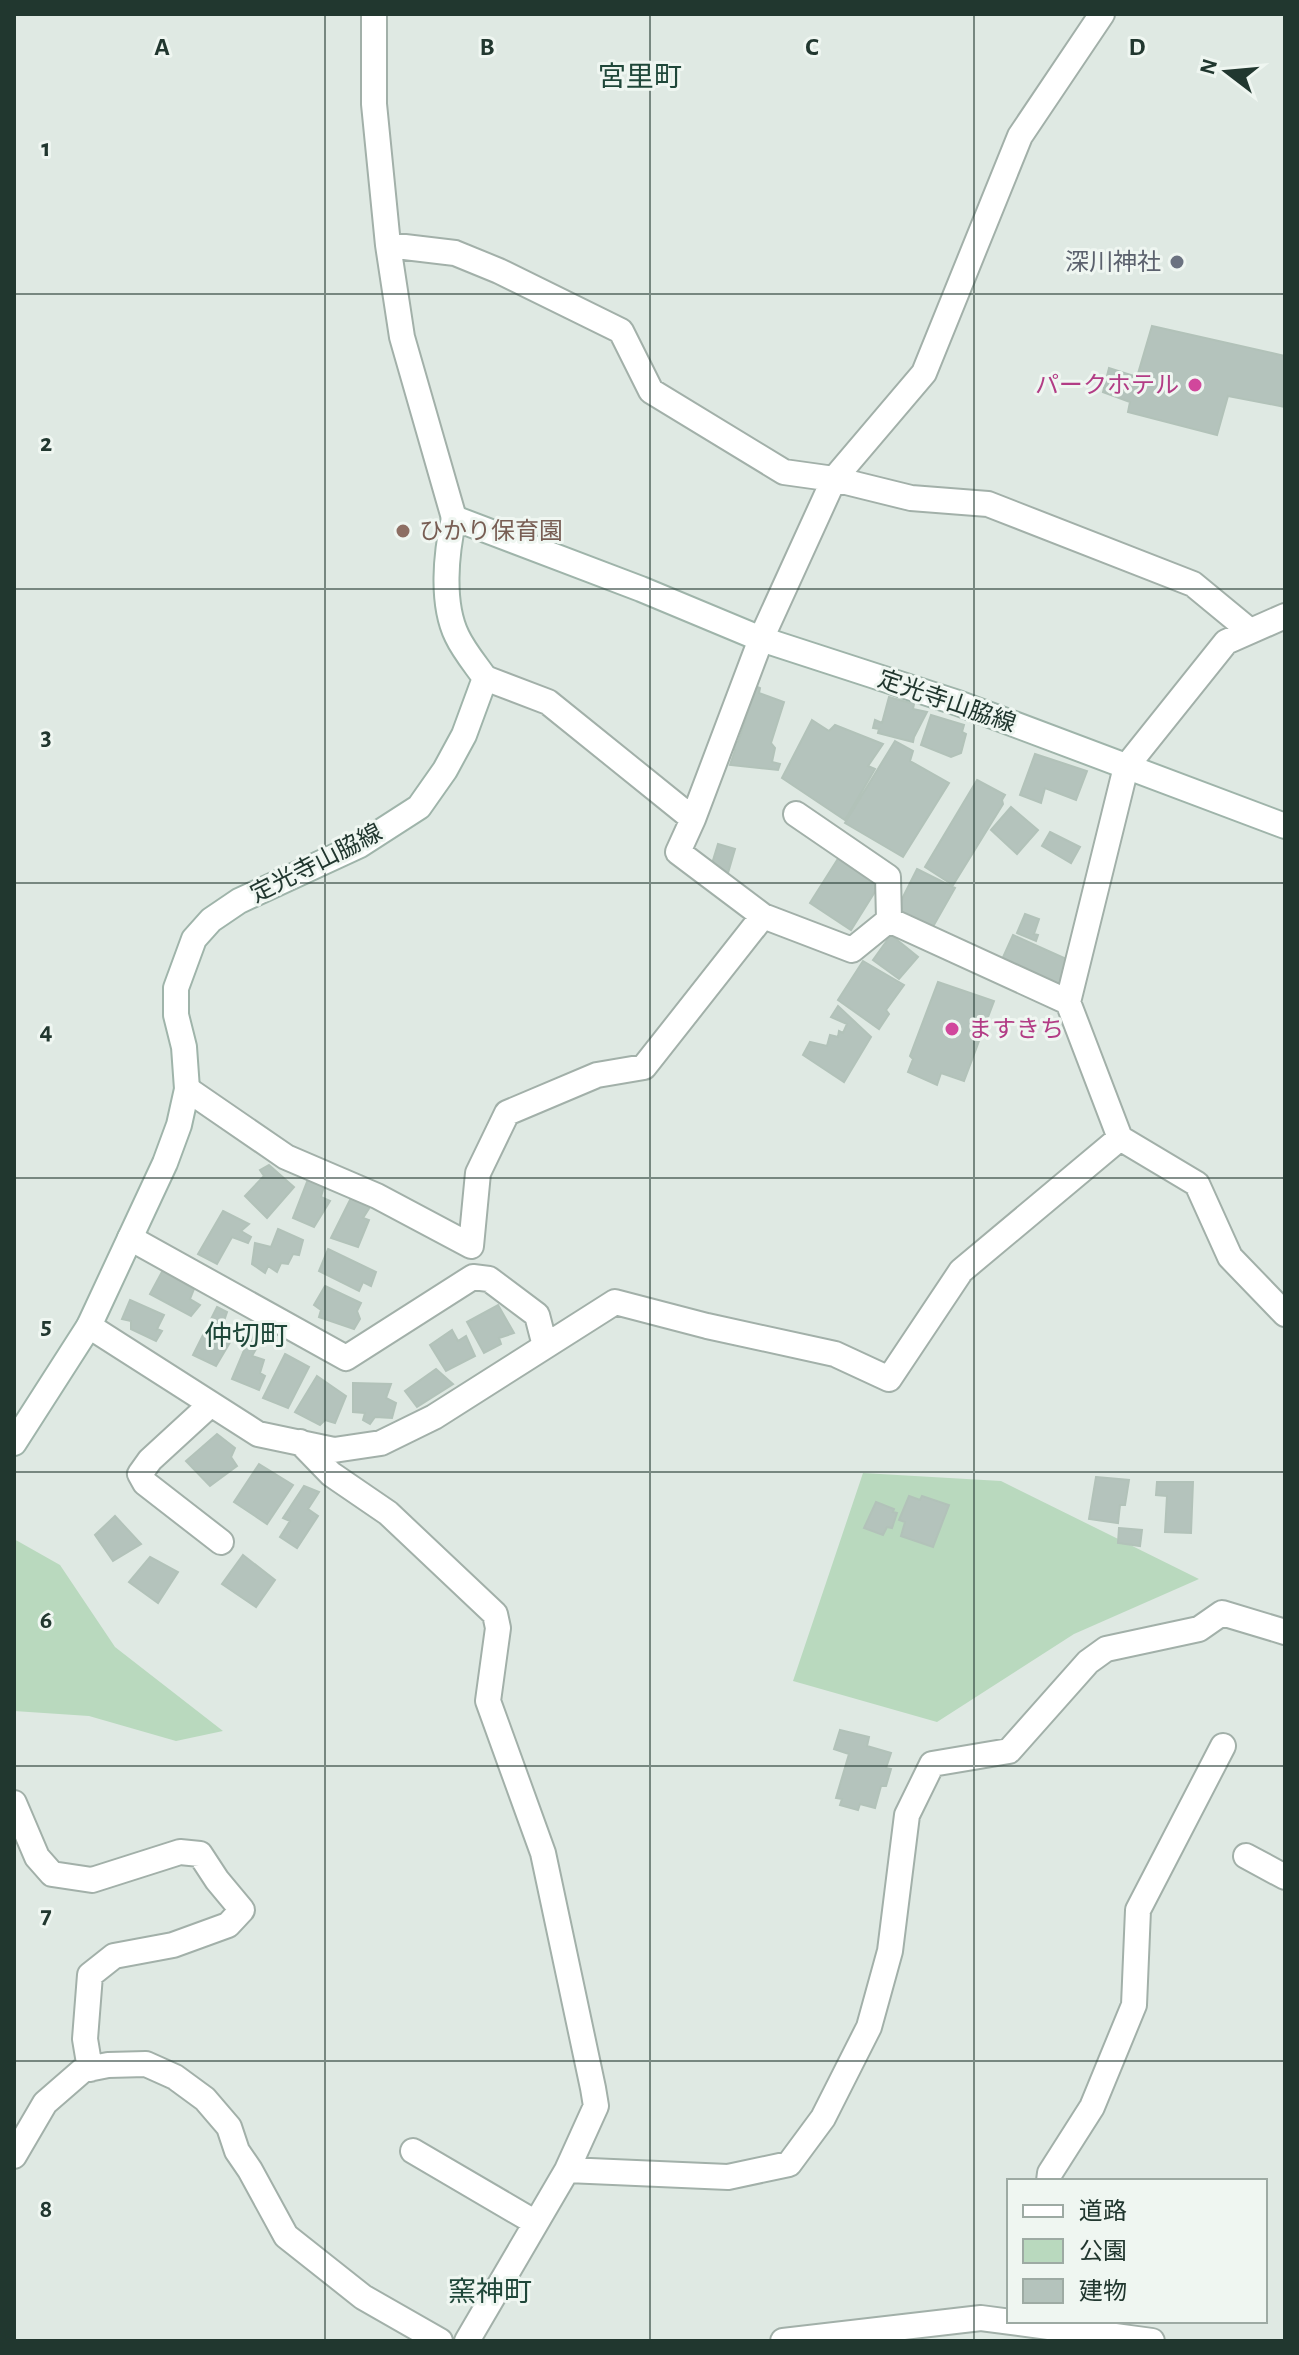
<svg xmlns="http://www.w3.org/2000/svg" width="1299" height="2355" viewBox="0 0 1299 2355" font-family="'Alegreya Sans','Noto Sans JP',sans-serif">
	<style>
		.green { fill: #b9d9be }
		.building { fill: #b4c3bc; stroke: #b2c2b9; stroke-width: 2 }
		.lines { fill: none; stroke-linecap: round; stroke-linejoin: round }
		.minor-casing { stroke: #a2b0a9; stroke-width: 28 }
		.secondary-casing { stroke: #9fb4aa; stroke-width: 28 }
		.minor { stroke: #fff; stroke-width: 24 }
		.secondary { stroke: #fff; stroke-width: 24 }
		.grid { fill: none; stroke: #21372f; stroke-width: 2; stroke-opacity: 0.55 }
		.worship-dot { fill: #6b7280; stroke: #eff6f1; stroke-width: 3 }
		.hotel-dot { fill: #d1479c; stroke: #eff6f1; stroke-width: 3 }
		.education-dot { fill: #8d6e63; stroke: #eff6f1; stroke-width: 3 }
		.labels { text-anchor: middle; stroke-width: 6; stroke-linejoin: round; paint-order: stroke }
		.worship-label { font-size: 24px; fill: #5b616d; stroke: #eff6f1; text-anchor: end }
		.hotel-label { font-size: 24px; fill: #b23c85; stroke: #eff6f1; text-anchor: end }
		.education-label { font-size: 24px; fill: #785e54; stroke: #eff6f1; text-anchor: start }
		.street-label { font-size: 24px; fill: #21372f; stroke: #eff6f1 }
		.quarter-label { font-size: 28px; fill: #1f4739; stroke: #eff6f1 }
		.grid-label { font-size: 26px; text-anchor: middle; font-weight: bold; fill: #21372f; stroke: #eff6f1; stroke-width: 6; stroke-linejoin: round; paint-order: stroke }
	</style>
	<rect width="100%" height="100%" fill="#dfe9e3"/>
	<!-- green -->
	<path class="green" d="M 863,1473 L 1001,1481 L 1199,1579 L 1074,1634 L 937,1722 L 793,1681 Z
		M 14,1539 L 60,1565 L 115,1647 L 223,1731 L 176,1741 L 89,1716 L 14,1711 Z"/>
	<!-- building -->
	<path class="building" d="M 1152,326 L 1285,356 L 1285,407 L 1228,396 L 1217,435 L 1128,412 L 1130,402 L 1103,392 L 1109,368 L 1137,377 Z
		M 753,685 L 760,688 L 759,693 L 784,702 L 771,743 L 775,748 L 772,762 L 780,764 L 778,770 L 730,765 L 735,750 L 727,749 L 730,742 L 738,742 L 746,719 L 740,716 Z
		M 889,697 L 914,704 L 913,709 L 927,712 L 914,737 L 913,742 L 878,733 L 879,729 L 873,728 L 875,720 L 882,723 Z
		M 931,715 L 964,725 L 962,732 L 966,734 L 961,753 L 951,757 L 921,745 Z
		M 812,720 L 829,731 L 835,725 L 883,744 L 868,766 L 875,769 L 845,820 L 782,778 Z
		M 895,741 L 913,751 L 910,761 L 949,783 L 903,857 L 845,823 Z
		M 1035,754 L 1087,771 L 1076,800 L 1045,788 L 1041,803 L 1020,795 Z
		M 977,780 L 1005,795 L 1002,800 L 1003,804 L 953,885 L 925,867 Z
		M 1011,807 L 1038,830 L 1017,854 L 991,830 Z
		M 1050,832 L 1080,847 L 1071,863 L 1042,846 Z
		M 718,844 L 735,849 L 728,873 L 711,867 Z
		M 839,857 L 881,882 L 851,930 L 810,903 Z
		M 917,869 L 955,888 L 931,930 L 897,909 Z
		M 1025,914 L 1039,919 L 1034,934 L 1038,935 L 1036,941 L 1017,933 Z
		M 891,935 L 918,957 L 899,979 L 873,960 Z
		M 1013,935 L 1071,961 L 1063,994 L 1000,964 Z
		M 863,961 L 904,985 L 886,1010 L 889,1014 L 879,1029 L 838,1000 Z
		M 938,982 L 994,1001 L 964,1081 L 941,1073 L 937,1085 L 908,1072 L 913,1059 L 910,1056 Z
		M 838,1006 L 871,1037 L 844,1082 L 803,1055 L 810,1042 L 827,1046 L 830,1035 L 838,1037 L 839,1031 L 843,1033 L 847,1024 L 831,1017 Z
		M 269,1165 L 294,1187 L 267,1218 L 245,1196 L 264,1176 L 260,1170 Z
		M 312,1169 L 327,1175 L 321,1197 L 330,1201 L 314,1227 L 293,1218 Z
		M 356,1188 L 377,1196 L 363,1218 L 369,1220 L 358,1247 L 331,1238 Z
		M 223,1211 L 249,1224 L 241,1231 L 251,1237 L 248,1243 L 232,1237 L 217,1264 L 198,1254 Z
		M 278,1229 L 303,1240 L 299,1255 L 293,1254 L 288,1264 L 281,1263 L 277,1272 L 268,1266 L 265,1273 L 252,1264 L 255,1243 L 271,1247 Z
		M 328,1249 L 376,1272 L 371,1286 L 363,1282 L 359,1291 L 319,1271 Z
		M 163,1270 L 194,1289 L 190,1299 L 200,1305 L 191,1316 L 150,1294 Z
		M 325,1286 L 361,1303 L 357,1311 L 360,1319 L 354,1329 L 319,1317 L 321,1310 L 314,1305 Z
		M 130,1300 L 164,1315 L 157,1329 L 162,1331 L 156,1341 L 131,1329 L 131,1321 L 122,1319 Z
		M 498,1305 L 514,1333 L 499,1338 L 501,1344 L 484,1353 L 467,1322 Z
		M 217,1307 L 227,1312 L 222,1327 L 235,1334 L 216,1366 L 193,1355 Z
		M 255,1324 L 267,1330 L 252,1356 L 264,1360 L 260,1373 L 265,1376 L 259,1390 L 232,1379 Z
		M 452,1330 L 458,1341 L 466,1336 L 475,1356 L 446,1371 L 430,1345 Z
		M 285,1354 L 309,1367 L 288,1408 L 263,1398 Z
		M 436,1369 L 453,1384 L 417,1407 L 405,1391 Z
		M 317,1376 L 346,1396 L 335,1423 L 325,1420 L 320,1425 L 295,1412 Z
		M 353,1383 L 391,1384 L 386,1398 L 396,1403 L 392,1418 L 375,1417 L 370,1424 L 363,1420 L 365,1413 L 353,1412 Z
		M 217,1434 L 235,1448 L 231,1457 L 237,1466 L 210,1486 L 186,1461 Z
		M 259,1464 L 293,1485 L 267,1524 L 234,1502 Z
		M 1096,1477 L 1129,1480 L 1125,1505 L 1120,1505 L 1118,1523 L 1089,1519 Z
		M 1157,1482 L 1193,1482 L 1191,1533 L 1165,1532 L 1167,1496 L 1156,1495 Z
		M 304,1486 L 319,1492 L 308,1509 L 318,1516 L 297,1548 L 280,1537 L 290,1521 L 283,1518 Z
		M 909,1496 L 920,1500 L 922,1496 L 949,1505 L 933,1547 L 901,1536 L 905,1522 L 899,1520 Z
		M 876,1502 L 894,1509 L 893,1512 L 897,1513 L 892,1528 L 887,1527 L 883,1535 L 864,1528 Z
		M 115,1516 L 141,1544 L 113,1561 L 95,1535 Z
		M 1119,1528 L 1142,1530 L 1140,1546 L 1118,1543 Z
		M 243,1555 L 275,1580 L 256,1607 L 222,1584 Z
		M 150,1557 L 178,1572 L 158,1603 L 129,1582 Z
		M 840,1730 L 869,1737 L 867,1746 L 891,1753 L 886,1768 L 891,1769 L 886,1786 L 881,1786 L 875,1808 L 860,1804 L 858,1810 L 840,1805 L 842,1799 L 836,1798 L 849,1754 L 834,1749 Z"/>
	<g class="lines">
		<defs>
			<path id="minor" d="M 374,14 L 374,104 L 388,245 L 402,337 L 454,518
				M 388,245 L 455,253 L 499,271 L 621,331 L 651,391 L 784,472 L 834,479 L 911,498 L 988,504 L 1193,584 L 1250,631
				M 1285,616 L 1226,642 L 1126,767 L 1068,1002 L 1120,1138 L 1197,1184 L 1230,1257 L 1285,1314
				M 485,678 L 548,702 L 693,819 L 678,852 L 763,916 L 852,950 L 889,920 L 1068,1002
				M 796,814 L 888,877 L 889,920
				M 693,819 L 761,639 L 834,479 L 924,373 L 1020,136 L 1102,14
				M 187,1089 L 286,1157 L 377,1196 L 471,1246 L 478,1173 L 507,1113 L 597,1075 L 644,1067 L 763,916
				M 130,1238 L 346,1358 L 473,1277 L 489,1279 L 537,1315 L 545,1346
				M 89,1326 L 258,1434 L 334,1450 L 381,1443 L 434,1417 L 615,1302 L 707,1326 L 835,1354 L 889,1379 L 961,1271 L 1120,1138
				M 211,1404 L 150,1460 L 140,1474 L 145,1483 L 221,1542
				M 300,1442 L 331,1474 L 388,1513 L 495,1614 L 498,1628 L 488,1701 L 543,1853 L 593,2088 L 596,2106 L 567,2170 L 467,2341
				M 14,1803 L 37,1857 L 52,1874 L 92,1880 L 180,1852 L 200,1854 L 217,1880 L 242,1910 L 228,1925 L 173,1945 L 114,1956 L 90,1975 L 85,2039 L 90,2069
				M 1246,1856 L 1285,1877
				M 413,2151 L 536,2223
				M 14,2156 L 45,2103 L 83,2070 L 108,2065 L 146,2064 L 175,2077 L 205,2099 L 229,2127 L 237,2151 L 250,2170 L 286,2236 L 363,2297 L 440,2341
				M 567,2170 L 728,2177 L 789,2164 L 823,2118 L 869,2027 L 890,1951 L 907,1815 L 932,1764 L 1009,1751 L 1088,1662 L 1106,1649 L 1199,1629 L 1222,1613 L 1285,1632
				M 1049,2181 L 1050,2173 L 1092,2107 L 1134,2005 L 1138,1910 L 1223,1746
				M 783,2341 L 981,2318 L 1152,2341"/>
			<path id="secondary" d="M 14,1443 L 89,1326 L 165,1163 L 179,1125 L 187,1089 L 184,1047 L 176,1015 L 176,988 L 194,939 L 211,920 L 239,901 L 360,845 L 419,807 L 445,770 L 464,735 L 485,678 C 476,665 464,651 457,636 C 441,603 446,553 454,518 L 641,589 L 761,639 L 958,703 L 1285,826"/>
		</defs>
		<!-- minor casing -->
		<use href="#minor" class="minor-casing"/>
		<!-- secondary casing -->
		<use href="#secondary" class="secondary-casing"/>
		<!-- minor -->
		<use href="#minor" class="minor"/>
		<!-- secondary -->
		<use href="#secondary" class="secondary"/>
	</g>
	<!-- grid -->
	<path class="grid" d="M 325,14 L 325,2341M 650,14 L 650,2341M 974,14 L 974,2341M 14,294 L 1285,294M 14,589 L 1285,589M 14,883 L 1285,883M 14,1178 L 1285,1178M 14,1472 L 1285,1472M 14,1766 L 1285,1766M 14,2061 L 1285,2061"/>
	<!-- markers -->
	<circle class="worship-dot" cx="1177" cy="262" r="8"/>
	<g class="hotel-dot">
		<circle cx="1195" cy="385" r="8"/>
		<circle cx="952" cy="1029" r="8"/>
	</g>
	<circle class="education-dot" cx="403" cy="531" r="8"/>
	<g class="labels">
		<!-- worship labels -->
		<g class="worship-label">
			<text x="1161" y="270">深川神社</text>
		</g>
		<!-- hotel labels -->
		<g class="hotel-label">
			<text x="1179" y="393">パークホテル</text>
			<text x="968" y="1037" text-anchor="start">ますきち</text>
		</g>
		<!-- education labels -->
		<g class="education-label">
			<text x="419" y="539">ひかり保育園</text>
		</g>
		<!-- street labels -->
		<g class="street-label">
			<text transform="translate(947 701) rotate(19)" y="8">定光寺山脇線</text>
			<text transform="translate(316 863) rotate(-27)" y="8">定光寺山脇線</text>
		</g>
		<!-- quarter labels -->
		<g class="quarter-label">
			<text x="640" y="86">宮里町</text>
			<text x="246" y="1345">仲切町</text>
			<text x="490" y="2301">窯神町</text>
		</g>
	</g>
	<g class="grid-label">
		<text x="162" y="55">A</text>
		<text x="487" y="55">B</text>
		<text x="812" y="55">C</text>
		<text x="1137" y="55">D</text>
		<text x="46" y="156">1</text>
		<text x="46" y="451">2</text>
		<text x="46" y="745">3</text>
		<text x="46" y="1039">4</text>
		<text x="46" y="1334">5</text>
		<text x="46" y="1628">6</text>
		<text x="46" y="1923">7</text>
		<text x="46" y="2217">8</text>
	</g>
	<!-- border -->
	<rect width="1299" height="2355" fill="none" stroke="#21372f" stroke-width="32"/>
	<!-- legend -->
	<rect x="1007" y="2179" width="260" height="144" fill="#eff6f1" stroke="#9daaa3" stroke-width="2"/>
	<rect x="1023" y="2205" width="40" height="12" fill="#ffffff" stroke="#9daaa3" stroke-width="2"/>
	<text x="1079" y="2219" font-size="24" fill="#21372f">道路</text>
	<rect x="1023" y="2239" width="40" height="24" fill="#b9d9be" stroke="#9daaa3" stroke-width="2"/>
	<text x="1079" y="2259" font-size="24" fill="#21372f">公園</text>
	<rect x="1023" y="2279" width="40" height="24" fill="#b4c3bc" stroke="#9daaa3" stroke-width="2"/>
	<text x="1079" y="2299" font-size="24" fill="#21372f">建物</text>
	<!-- north arrow -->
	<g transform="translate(1227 72) rotate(286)" stroke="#eff6f1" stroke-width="6" paint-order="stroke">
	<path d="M0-6L14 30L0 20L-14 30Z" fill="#21372f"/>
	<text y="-12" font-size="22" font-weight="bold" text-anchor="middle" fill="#21372f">N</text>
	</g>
</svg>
